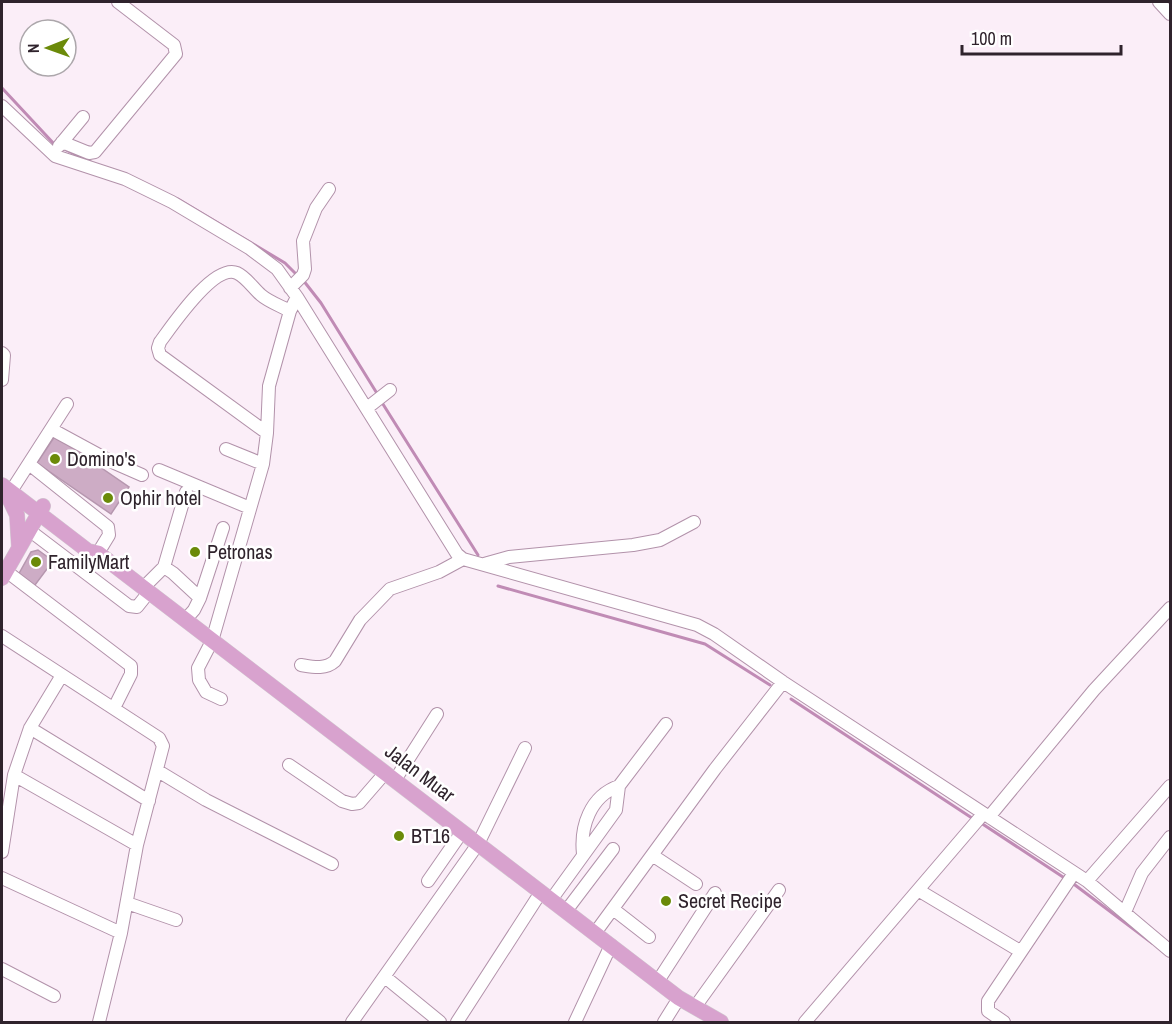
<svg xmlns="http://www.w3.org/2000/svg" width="1172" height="1024" viewBox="0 0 1172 1024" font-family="'Archivo Narrow',sans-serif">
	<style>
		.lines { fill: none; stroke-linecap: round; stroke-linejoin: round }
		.stream { stroke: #c08bb5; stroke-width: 3 }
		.building { fill: #cdacc5; stroke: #b697af; stroke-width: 1.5 }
		.minor-casing { stroke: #b292aa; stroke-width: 14 }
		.major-casing { stroke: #d1cfd1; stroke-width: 16 }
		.minor { stroke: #fff; stroke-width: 12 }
		.major { stroke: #d8a2ce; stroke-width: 15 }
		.poi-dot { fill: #6b8a09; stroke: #fff; stroke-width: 2 }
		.labels { text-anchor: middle; stroke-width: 5; stroke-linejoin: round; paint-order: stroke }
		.poi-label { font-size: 20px; fill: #2f232c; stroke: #fff; text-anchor: start }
		.street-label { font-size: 20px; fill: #2f232c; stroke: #fff }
	</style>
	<rect width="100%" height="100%" fill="#fbeef8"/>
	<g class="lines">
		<!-- stream -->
		<path class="stream" d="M 2,88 L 56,146
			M 62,148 L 91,162
			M 178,199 L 285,263 L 298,276
			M 303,280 L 321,303 L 378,395
			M 381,401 L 478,555
			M 498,586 L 705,644 L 770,685
			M 791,699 L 975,820
			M 981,823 L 1066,879
			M 1071,882 L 1152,943"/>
	</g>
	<!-- building -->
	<path class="building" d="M 55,436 L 129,487 L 111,514 L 37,463 Z
		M 38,550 L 53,561 L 32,589 L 17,577 L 31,552 Z"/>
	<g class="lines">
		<defs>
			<path id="minor" d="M 1159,2 L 1170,14
				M 2,106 L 55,156 L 125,179 L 172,202 L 249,248 L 277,269 L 297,297 L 457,554 L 463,559 L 697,625 L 714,634 L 783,682 L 1087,881 L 1170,951
				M 62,142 L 89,153 L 95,152 L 176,54 L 174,45 L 118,2
				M 59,146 L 83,117
				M 290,288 L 303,275 L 305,269 L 303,241 L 316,208 L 329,189
				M 2,353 L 4,355 L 2,380
				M 367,408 L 390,390
				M 51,429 L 110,461 L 142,475
				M 267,433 L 160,355 L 158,348 L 160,342 C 172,326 214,263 237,273 C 246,277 253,288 261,295 C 269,302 281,306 290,311
				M 226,449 L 263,464
				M 29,464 L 108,527 L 109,535 L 98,553
				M 159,470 L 250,508
				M 15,485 L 67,404
				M 29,530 L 129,606 L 137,607 L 149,592
				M 484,564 L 509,557 L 633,545 L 660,540 L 694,522
				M 164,567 L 186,492
				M 6,571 L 131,666 L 131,674 L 114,708
				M 143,588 L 164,567 L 173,573 L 200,598 L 194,610 L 185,620
				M 200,598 L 223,528
				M 2,636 L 159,738 L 163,746 L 137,845 L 121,933 L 2,878
				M 301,665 C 313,667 325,670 335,661 L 360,620 L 390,589 L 439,572 L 463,559
				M 221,699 L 206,692 L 199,680 L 198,668 L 212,641 L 263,464 L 267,433 L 269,386 L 290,311 L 297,297
				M 30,728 L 149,801
				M 289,765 L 342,801 L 352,804 L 359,803 L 385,773
				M 158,771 L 206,800 L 332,864
				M 14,775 L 137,845
				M 395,780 L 437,714
				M 989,817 L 1094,690 L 1170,608
				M 2,852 L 14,775 L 30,728 L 62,675
				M 583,854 C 580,827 590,796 619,786
				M 652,855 L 696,884
				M 428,881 L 462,832
				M 1087,881 L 1170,786
				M 918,890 L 1020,951
				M 551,900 L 616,810 L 619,786 L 666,724
				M 127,903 L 176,920
				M 613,909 L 649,937
				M 566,911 L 613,849
				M 1125,912 L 1142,873 L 1170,837
				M 595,933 L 715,769 L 783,682
				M 2,969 L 54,996
				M 385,977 L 440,1022
				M 658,981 L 715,893
				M 695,1007 L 779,890
				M 99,1022 L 121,933
				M 352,1022 L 478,844 L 525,748
				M 457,1022 L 541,892
				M 575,1022 L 611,945
				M 664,1022 L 679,998
				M 805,1022 L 983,814
				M 1004,1022 L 988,1011 L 988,1001 L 1074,873"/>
			<path id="major" d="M 2,485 L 88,551 L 98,553 L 679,998 L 721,1022
				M 5,490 L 17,515 L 19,548
				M 2,578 L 43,506"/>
		</defs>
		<!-- minor casing -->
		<use href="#minor" class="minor-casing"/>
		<!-- major casing -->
		<use href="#major" class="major-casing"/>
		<!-- minor -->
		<use href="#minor" class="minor"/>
		<!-- major -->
		<use href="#major" class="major"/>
	</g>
	<!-- markers -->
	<g class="poi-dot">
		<circle cx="55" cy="459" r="6"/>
		<circle cx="108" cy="498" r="6"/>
		<circle cx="195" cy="552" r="6"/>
		<circle cx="36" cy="562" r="6"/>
		<circle cx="399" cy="836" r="6"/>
		<circle cx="666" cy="901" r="6"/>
	</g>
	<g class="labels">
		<!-- poi labels -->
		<g class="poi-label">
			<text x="67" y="466">Domino's</text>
			<text x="120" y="505">Ophir hotel</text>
			<text x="207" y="559">Petronas</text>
			<text x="48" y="569">FamilyMart</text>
			<text x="411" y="843">BT16</text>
			<text x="678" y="908">Secret Recipe</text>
		</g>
		<!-- street labels -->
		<g class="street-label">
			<text transform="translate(420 773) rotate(37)" y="7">Jalan Muar</text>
		</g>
	</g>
	<!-- border -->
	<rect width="1172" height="1024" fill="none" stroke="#2f232c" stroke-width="6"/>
	<!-- north arrow -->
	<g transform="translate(48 48) rotate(269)"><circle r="28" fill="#ffffff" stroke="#aca7ab" stroke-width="1.5"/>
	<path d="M0-4.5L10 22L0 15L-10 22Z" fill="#6b8a09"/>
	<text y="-9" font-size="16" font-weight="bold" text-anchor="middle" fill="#2f232c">N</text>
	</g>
	<!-- scale -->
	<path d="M962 45v9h159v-9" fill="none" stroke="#2f232c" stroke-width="3"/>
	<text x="971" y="45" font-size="18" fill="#2f232c" stroke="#ffffff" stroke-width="4.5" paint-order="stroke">100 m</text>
</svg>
